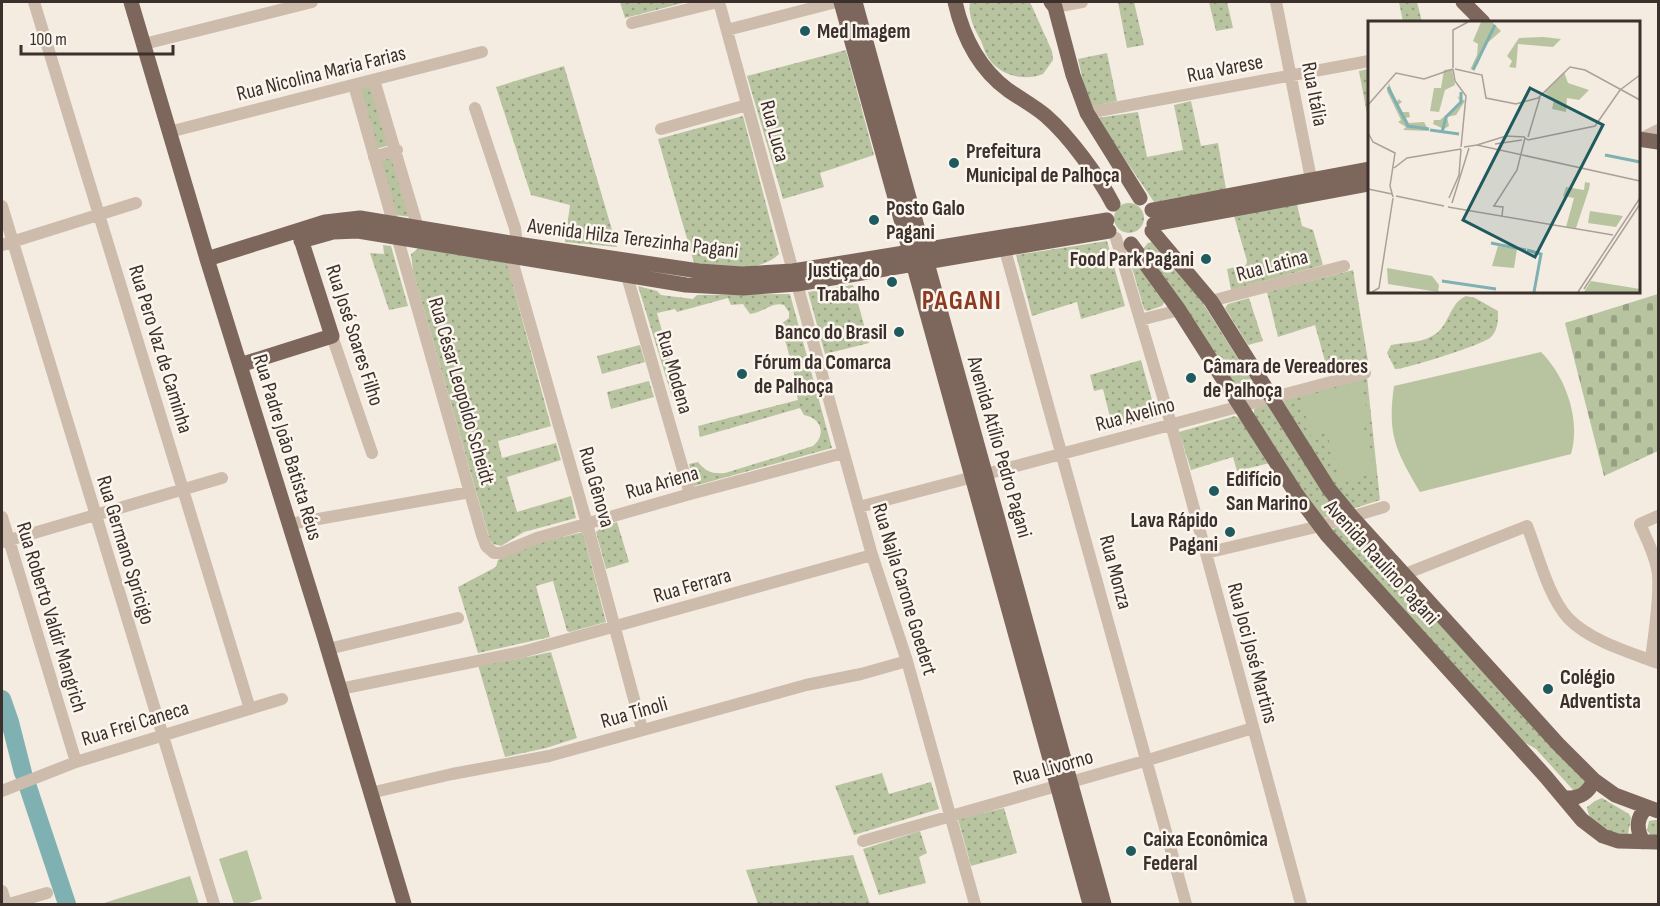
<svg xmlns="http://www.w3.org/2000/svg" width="1660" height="906" viewBox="0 0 1660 906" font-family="'Sofia Sans Condensed',sans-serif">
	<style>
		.grass { fill: url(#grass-dots) }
		.cemetery { fill: url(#cemetery-stones) }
		.pitch { fill: #b8c4a0 }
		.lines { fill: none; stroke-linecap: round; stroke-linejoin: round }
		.river { stroke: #7fb0b2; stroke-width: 18 }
		.minor { stroke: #cdbbac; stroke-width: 12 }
		.major { stroke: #7d675c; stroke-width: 15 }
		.poi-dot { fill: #1f5a5e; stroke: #fbf5ee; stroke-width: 2 }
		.labels { text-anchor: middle; stroke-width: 5; stroke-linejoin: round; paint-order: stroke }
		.poi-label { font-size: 21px; font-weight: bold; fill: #3b302b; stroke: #fbf5ee; text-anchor: start }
		.street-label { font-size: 21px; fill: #3b302b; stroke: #fbf5ee }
		.district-label { font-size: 27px; font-weight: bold; letter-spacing: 1.5px; fill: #8c3b22; stroke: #fbf5ee }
		.inset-river { fill: none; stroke: #7fb0b2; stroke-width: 3 }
		.inset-road { fill: none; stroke: #aaa098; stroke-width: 1.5 }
		.view { fill: #1f5a5e; fill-opacity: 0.15; stroke: #1f5a5e; stroke-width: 3 }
		.inset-edge { fill: none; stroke: #3b302b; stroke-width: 3 }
	</style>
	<defs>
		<pattern id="grass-dots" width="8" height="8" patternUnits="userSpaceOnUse" patternTransform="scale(1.5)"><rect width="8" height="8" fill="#b8c4a0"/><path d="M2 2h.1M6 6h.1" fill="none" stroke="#97a083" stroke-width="1.8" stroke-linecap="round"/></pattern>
		<pattern id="cemetery-stones" width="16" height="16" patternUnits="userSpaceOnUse" patternTransform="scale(1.5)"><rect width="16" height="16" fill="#b8c4a0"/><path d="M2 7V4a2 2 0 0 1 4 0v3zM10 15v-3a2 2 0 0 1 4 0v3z" fill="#97a083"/></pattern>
	</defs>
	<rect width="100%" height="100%" fill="#f4ebe1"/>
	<!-- grass -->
	<path class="grass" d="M 620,2 L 687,2 L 625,18 Z
		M 970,2 L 1030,2 L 1052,51 L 1053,60 L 1043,74 C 1022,82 997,75 986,54 C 984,50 983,45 981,41 C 974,28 968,17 970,2 Z
		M 1118,2 L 1134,2 L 1144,45 L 1127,48 Z
		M 1209,2 L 1227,2 L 1233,28 L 1216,31 Z
		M 1399,2 L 1417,2 L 1422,22 L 1403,22 Z
		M 846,50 L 874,155 L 820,173 L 824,187 L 783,199 L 747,76 Z
		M 1107,53 L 1117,101 L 1089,107 L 1078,59 Z
		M 564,66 L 617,247 L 565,242 L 570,205 L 531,195 L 496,87 Z
		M 1369,69 L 1369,114 L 1367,114 L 1359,71 Z
		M 372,84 L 390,145 L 376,149 L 357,89 Z
		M 1191,101 L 1201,146 L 1218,143 L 1226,189 L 1154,202 L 1097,118 L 1138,112 L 1147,157 L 1183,150 L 1174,105 Z
		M 743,116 L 779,254 C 760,274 720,266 695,266 L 658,139 Z
		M 394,156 L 412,217 L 395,215 L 379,161 Z
		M1114 218a15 15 0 1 1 30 0a15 15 0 1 1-30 0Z
		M 1297,204 L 1302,226 L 1313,230 L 1323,265 L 1231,290 L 1227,269 L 1246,265 L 1247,261 L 1234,216 Z
		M 1107,241 L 1125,306 L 1081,319 L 1077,302 L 1032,316 L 1016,255 Z
		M 1152,242 L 1192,286 L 1256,387 L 1257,393 L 1248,399 L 1241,395 L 1143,249 L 1148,243 Z
		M 383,245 L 391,246 L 408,306 L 389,310 L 370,253 L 384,254 Z
		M 420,247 L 507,263 L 551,426 L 498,441 L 502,458 L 556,443 L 561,460 L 507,477 L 517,512 L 571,496 L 576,518 L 524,532 L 501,546 L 493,544 L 490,540 L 413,271 L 411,254 Z
		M 1128,254 L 1135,256 L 1165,301 L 1162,306 L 1147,311 L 1144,309 Z
		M 1353,270 L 1368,361 L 1328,372 L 1315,325 L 1278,337 L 1267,292 Z
		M 853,285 L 869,343 L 825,354 L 808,292 Z
		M 638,286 L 657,291 L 661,295 L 693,299 L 697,295 L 790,294 L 832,448 L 694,486 L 689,464 L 698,462 C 706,472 712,474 725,473 L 813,446 C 827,434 821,418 804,415 L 800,408 L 700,437 L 698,426 L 798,400 L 793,379 L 795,378 L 781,324 L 789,318 L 789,312 L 784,305 C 772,301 763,313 750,314 L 743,304 L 731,305 L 728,298 L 677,312 L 675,309 L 657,313 L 680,394 L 672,397 Z
		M 1466,296 L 1475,298 L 1498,311 C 1498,321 1498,330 1491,337 C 1485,344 1403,370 1395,369 L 1387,353 L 1391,345 C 1406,342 1424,343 1437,333 C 1450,322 1450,303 1466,296 Z
		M 1249,298 L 1263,341 L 1248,345 L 1225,308 L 1228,304 Z
		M 640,345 L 645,362 L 602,374 L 597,356 Z
		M 1141,360 L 1157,418 L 1113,429 L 1103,389 L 1094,391 L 1090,375 Z
		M 1367,377 L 1380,500 L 1349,510 L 1279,402 Z
		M 649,381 L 654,397 L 611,409 L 607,392 Z
		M 1267,403 L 1335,505 L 1335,511 L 1329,517 L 1323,518 L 1316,513 L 1254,414 L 1254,409 Z
		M 1235,416 L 1240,419 L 1270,463 L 1237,471 L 1233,457 L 1191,470 L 1179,432 Z
		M 617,522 L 629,562 L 606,569 L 596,532 L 602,527 Z
		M 1344,524 L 1349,525 L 1585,780 L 1586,783 L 1574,791 L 1536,749 L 1524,742 L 1331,530 Z
		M 583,532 L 606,622 L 570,632 L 567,631 L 553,581 L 536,586 L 550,637 L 478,653 L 458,587 L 496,567 L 498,560 L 526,546 Z
		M 551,652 L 577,738 L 546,748 L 505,757 L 478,665 L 518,659 Z
		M 882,773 L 889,794 L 931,782 L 939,809 L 854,835 L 835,786 Z
		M 1602,798 L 1629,814 L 1631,818 L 1628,834 C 1612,837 1588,825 1587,807 L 1595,801 Z
		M 1004,808 L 1017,853 L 971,866 L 958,819 Z
		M 1655,820 L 1658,820 L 1658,837 L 1652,837 L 1647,830 L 1649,821 Z
		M 920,831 L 927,853 L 919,857 L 926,883 L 879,895 L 863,849 Z
		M 853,855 L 870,904 L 758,904 L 746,870 Z"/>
	<!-- cemetery -->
	<path class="cemetery" d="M 1658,294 L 1658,451 L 1604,476 L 1565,323 Z"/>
	<!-- pitch -->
	<path class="pitch" d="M 1541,352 C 1566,377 1581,420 1571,454 L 1420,492 C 1396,451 1387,435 1394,386 Z
		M 1360,383 L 1370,422 L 1363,424 L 1376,473 L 1340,482 L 1327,433 L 1311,437 L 1301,397 Z
		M 247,850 L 262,899 L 245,904 L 234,904 L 219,859 Z
		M 190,876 L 199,904 L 101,904 Z"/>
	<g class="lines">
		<!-- river -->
		<path class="river" d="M 2,699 L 10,722 L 23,773
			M 28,787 L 67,904"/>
		<!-- minor -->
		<path class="minor" d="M 34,2 L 250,709
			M 719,2 L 793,271
			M 1053,2 L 1055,7 L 1082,2
			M 1276,2 L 1313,189
			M 632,23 L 718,2
			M 727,30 L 836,2
			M 144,44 L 312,2
			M 374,80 L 418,228
			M 354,85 L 482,535 L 486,546 L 494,553 L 501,553 L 537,538 L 690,494 L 843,453
			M 475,108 L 515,228 L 517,244 L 513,264 L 587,524 L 642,729
			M 1087,113 L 1369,61
			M 661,129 L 747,105
			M 169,132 L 482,52
			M 1640,139 L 1658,130
			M 374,157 L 397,150
			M 2,206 L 214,904
			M 1116,238 L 1171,424 L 1301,904
			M 2,245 L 136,203
			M 1005,250 L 1186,904
			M 627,267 L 627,276 L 690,494
			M 797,284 L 872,555 L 907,661 L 975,904
			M 1211,301 L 1344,266
			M 1140,320 L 1179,310
			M 332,336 L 372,453
			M 986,474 L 1365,373
			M 859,507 L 973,477
			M 2,517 L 76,762
			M 290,524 L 470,492
			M 3,542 L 222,478
			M 1206,553 L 1320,526 L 1384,507
			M 1405,574 L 1527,526 C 1538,554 1548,596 1568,618 C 1590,641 1629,652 1658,663
			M 328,649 L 458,618
			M 1651,660 C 1654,632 1660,602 1658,574 C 1656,557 1647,540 1640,524 L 1658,516
			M 340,689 L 522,652 L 872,555
			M 2,791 L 76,762 L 282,699
			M 370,793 L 452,774 L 549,756 L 806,685 L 861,674 L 907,661
			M 863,841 L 1148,760 L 1253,728
			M 2,891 L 6,904
			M 9,904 L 47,893"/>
		<!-- major -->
		<path class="major" d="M 131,2 L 207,259 L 324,636 L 404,904
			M 841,2 L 1090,904
			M 855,2 L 1104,904
			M 955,2 C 963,37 978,68 1008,90 C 1021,99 1034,106 1046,116 C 1069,136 1099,177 1113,204
			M 1051,2 L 1055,7 L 1073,75 L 1087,113 L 1140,198
			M 1463,2 L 1483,22
			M 1638,139 L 1658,142
			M 1152,210 L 1369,169
			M 1154,224 L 1369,184
			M 1152,231 L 1211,301 L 1329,489 L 1352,517 L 1558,744 L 1594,780 L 1615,795 L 1658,811
			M 301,241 L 333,232 L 358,231 L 686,285 L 743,288 L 797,284 L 1109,231
			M 1131,244 L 1179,310 L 1297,495 L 1327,535 L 1546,777 L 1582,820 L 1603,836 L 1618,841 L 1658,842
			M 207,259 L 325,222 L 360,218 L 517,244 L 699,271 L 742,274 L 793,271 L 1107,220
			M 240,365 L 332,336 L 299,233
			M 1564,798 C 1579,799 1588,794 1594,780
			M 1643,842 C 1636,828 1636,818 1647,807"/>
	</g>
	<!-- markers -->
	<g class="poi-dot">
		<circle cx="805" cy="31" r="6"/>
		<circle cx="954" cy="163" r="6"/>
		<circle cx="874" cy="220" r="6"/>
		<circle cx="1206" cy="259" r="6"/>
		<circle cx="892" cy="282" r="6"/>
		<circle cx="899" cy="332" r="6"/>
		<circle cx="742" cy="374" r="6"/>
		<circle cx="1191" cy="378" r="6"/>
		<circle cx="1214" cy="491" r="6"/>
		<circle cx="1230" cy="532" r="6"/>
		<circle cx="1548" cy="689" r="6"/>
		<circle cx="1131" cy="851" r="6"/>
	</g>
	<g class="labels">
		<!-- poi labels -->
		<g class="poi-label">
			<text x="817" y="38">Med Imagem</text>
			<text x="966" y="158">Prefeitura<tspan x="966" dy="24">Municipal de Palhoça</tspan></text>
			<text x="886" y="215">Posto Galo<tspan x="886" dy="24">Pagani</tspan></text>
			<text x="1194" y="266" text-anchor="end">Food Park Pagani</text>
			<text x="880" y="277" text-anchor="end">Justiça do<tspan x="880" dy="24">Trabalho</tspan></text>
			<text x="887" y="339" text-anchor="end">Banco do Brasil</text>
			<text x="754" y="369">Fórum da Comarca<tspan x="754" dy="24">de Palhoça</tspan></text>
			<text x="1203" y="373">Câmara de Vereadores<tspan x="1203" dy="24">de Palhoça</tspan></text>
			<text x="1226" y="486">Edifício<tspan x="1226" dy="24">San Marino</tspan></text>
			<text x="1218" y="527" text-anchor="end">Lava Rápido<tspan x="1218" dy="24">Pagani</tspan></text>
			<text x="1560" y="684">Colégio<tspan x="1560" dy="24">Adventista</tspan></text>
			<text x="1143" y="846">Caixa Econômica<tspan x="1143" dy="24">Federal</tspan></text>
		</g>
		<!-- street labels -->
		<g class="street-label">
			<text transform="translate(1225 68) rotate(-11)" y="7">Rua Varese</text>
			<text transform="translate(321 73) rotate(-14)" y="7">Rua Nicolina Maria Farias</text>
			<text transform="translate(1315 94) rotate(79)" y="7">Rua Itália</text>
			<text transform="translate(775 131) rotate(75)" y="7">Rua Luca</text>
			<text transform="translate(633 238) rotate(7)" y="7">Avenida Hilza Terezinha Pagani</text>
			<text transform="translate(1272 265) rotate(-15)" y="7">Rua Latina</text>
			<text transform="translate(355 335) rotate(72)" y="7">Rua José Soares Filho</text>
			<text transform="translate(161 349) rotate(73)" y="7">Rua Pero Vaz de Caminha</text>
			<text transform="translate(675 372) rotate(74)" y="7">Rua Modena</text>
			<text transform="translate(462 391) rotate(74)" y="7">Rua César Leopoldo Scheidt</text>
			<text transform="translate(1135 414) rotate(-15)" y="7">Rua Avelino</text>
			<text transform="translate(288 447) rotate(73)" y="7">Rua Padre João Batista Réus</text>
			<text transform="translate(1000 447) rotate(74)" y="7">Avenida Atílio Pedro Pagani</text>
			<text transform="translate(662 482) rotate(-16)" y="7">Rua Ariena</text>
			<text transform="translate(597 487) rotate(74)" y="7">Rua Gênova</text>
			<text transform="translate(126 550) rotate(73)" y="7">Rua Germano Spricigo</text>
			<text transform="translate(1382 562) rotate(48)" y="7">Avenida Raulino Pagani</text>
			<text transform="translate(1116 572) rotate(75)" y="7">Rua Monza</text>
			<text transform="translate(692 585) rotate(-16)" y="7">Rua Ferrara</text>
			<text transform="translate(905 589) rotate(73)" y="7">Rua Najla Carone Goedert</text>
			<text transform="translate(52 617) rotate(73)" y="7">Rua Roberto Valdir Mangrich</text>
			<text transform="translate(1253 653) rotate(75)" y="7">Rua Joci José Martins</text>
			<text transform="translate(634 712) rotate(-16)" y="7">Rua Tínoli</text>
			<text transform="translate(135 723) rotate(-17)" y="7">Rua Frei Caneca</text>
			<text transform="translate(1053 767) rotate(-16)" y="7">Rua Livorno</text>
		</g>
		<!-- district labels -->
		<g class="district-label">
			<text x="962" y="309">PAGANI</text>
		</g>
	</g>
	<!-- overview -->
	<g transform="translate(1368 21)">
		<rect width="272" height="272" fill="#f4ebe1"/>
		<path d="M 84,48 L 87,64 L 77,69 L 71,91 L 62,90 L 66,67 L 73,67 L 76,49 ZM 21,62 L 28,82 L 31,78 L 34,81 L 30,84 L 34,91 L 41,91 L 42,96 L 38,97 L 41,102 L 56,101 L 61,110 L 35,109 L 38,106 L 30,101 L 33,99 L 19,70 ZM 217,161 L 222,162 L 221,168 L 208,207 L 198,206 L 206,177 L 195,175 L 198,166 L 216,169 ZM 222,190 L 255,195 L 248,206 L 220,202 ZM 130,225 L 149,228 L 146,247 L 124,245 Z" fill="#b8c4a0"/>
		<path d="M 113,1 L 124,1 L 133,10 L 117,24 L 110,43 L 102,49 L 109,34 L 110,23 L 105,20 ZM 151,17 L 175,16 L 193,18 L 185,26 L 150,23 L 148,47 L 141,46 L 144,40 L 139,35 ZM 89,75 L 97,80 L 88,94 L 79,96 L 81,105 L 76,108 L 65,103 L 66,99 L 72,99 L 87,87 L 92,80 ZM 19,247 L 64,255 L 71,264 L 70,271 L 20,263 ZM 223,260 L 272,268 L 271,271 L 216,271 Z" fill="#b8c4a0"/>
		<path d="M 196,51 L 200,62 L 221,69 L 211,79 L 199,77 L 198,91 L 184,88 L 186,79 L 176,71 Z" fill="#b8c4a0"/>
		<path class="inset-river" d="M 105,49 L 127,4M 20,66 L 40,105 L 61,108M 62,109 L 91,113M 74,111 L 78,96 L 93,81 L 93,71M 237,134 L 272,141M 123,222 L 158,229M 159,229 L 173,233 L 166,271M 74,260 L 128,268"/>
		<path class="inset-road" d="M 85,47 L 85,9 L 100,1M 85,48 L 87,60 L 98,75 L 93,126M 87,48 L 114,54 L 118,77 L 148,83 L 170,77 L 202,46 L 217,49 L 272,79M 0,84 L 28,52 L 56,58 L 85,48M 0,112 L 5,121 L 27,132 L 22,165 L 25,176M 160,116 L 172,76M 160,119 L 227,105 L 252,69 L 272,54M 127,123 L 154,119M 109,124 L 138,115 L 157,116M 96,126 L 109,124 L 272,160M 26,147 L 39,137 L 93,128M 0,168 L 24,173M 28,175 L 76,185M 81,177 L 91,154 L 93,128M 84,182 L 101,127M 125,185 L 135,186 L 134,195M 126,185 L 149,149 L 157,117 L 160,119M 80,186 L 245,214M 216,268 L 272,183M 4,271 L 11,267 L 25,177M 210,271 L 272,177"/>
		<path class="view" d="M 162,67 L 235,104 L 167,236 L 95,199 Z"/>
		<rect width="272" height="272" class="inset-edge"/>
	</g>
	<!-- border -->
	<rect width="1660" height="906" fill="none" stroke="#3b302b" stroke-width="6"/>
	<!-- scale -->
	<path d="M21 45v9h152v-9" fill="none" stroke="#3b302b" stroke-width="3"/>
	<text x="30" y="45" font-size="18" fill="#3b302b" stroke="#fbf5ee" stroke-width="4.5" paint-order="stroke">100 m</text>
</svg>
